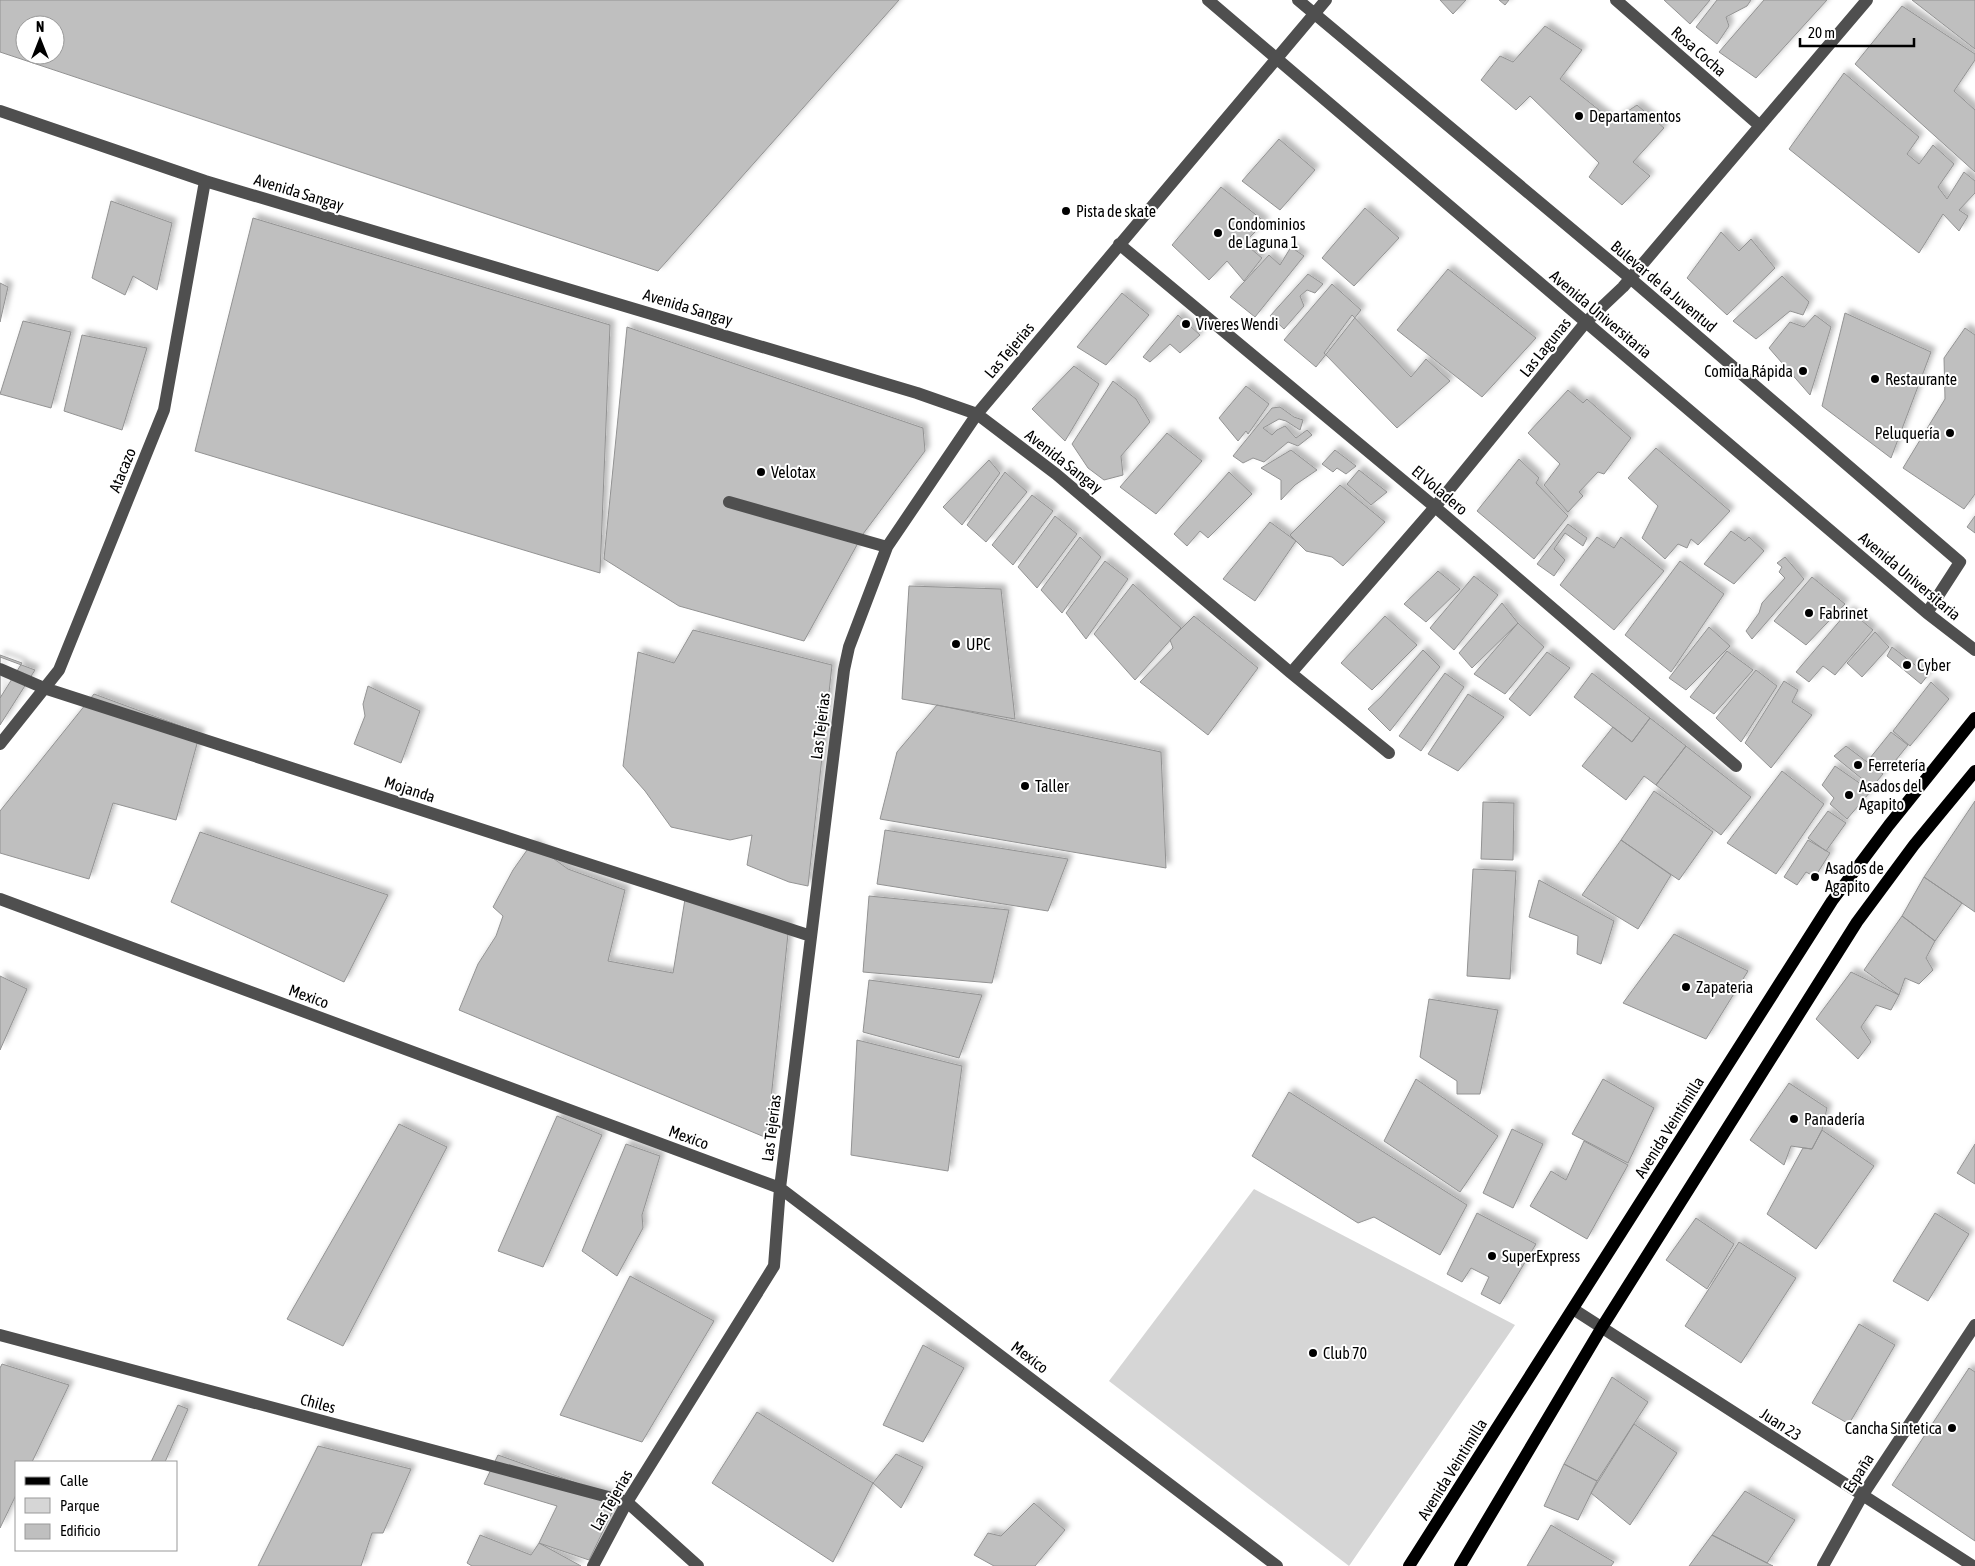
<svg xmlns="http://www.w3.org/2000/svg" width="1975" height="1566" viewBox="0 0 1975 1566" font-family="'Asap Condensed',sans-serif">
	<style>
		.green { fill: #d6d6d6 }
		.building { fill: #bfbfbf; stroke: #939393; fill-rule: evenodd; filter: url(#shadow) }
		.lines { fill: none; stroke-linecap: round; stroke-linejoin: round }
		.minor { stroke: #4f4f4f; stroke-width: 12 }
		.major { stroke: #000; stroke-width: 12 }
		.poi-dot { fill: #000; stroke: #fff; stroke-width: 2 }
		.labels { text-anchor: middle; stroke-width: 4; stroke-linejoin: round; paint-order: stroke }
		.street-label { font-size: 16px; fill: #000; stroke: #fff }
		.poi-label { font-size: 16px; fill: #000; stroke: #fff; text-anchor: start }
	</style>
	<defs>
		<filter id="shadow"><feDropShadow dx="4.5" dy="-4.5" stdDeviation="2.5" flood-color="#0004"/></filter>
	</defs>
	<rect width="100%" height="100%" fill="#fff"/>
	<!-- green -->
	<path class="green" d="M 1254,1189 L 1515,1325 L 1349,1566 L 1109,1381 Z"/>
	<!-- building -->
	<path class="building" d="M 0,0 L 899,0 L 658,271 L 0,52 ZM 25,25 L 55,25 L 55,55 L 25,55 Z
		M 1440,0 L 1466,0 L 1453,14 Z
		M 1499,0 L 1509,0 L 1505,5 Z
		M 1664,0 L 1710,0 L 1690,24 Z
		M 1717,0 L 1751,0 L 1747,6 L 1726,17 L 1729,26 L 1717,44 L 1696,27 Z
		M 1764,0 L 1827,0 L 1756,78 L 1719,52 Z
		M 1912,0 L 1975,0 L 1975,49 Z
		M 1902,6 L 1975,54 L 1975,60 L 1954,91 L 1975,110 L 1975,172 L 1855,64 Z
		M 1545,26 L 1582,50 L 1560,79 L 1613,121 L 1637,105 L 1664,128 L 1633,162 L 1650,176 L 1622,205 L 1589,177 L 1599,163 L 1530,96 L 1516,110 L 1481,80 L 1500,56 L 1513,62 Z
		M 1844,73 L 1919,137 L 1907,154 L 1919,164 L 1933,145 L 1954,164 L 1938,187 L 1947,199 L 1964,172 L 1975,181 L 1975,193 L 1959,210 L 1968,216 L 1959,231 L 1943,214 L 1919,253 L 1789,149 Z
		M 1279,139 L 1315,170 L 1280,210 L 1242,181 Z
		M 1221,187 L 1265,222 L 1244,243 L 1262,258 L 1244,281 L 1227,261 L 1209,280 L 1172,245 Z
		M 111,201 L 172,223 L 157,290 L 133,276 L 125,295 L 92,278 Z
		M 1365,208 L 1399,238 L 1354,286 L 1322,258 Z
		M 253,218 L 610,325 L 600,573 L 195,451 Z
		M 1721,232 L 1739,251 L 1751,239 L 1775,268 L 1727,315 L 1687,278 Z
		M 1291,247 L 1304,256 L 1255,317 L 1230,297 L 1269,255 L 1280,265 Z
		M 1448,269 L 1536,338 L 1482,397 L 1397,330 Z
		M 1308,274 L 1323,284 L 1315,293 L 1307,290 L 1300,296 L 1304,306 L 1284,329 L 1270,316 Z
		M 1782,276 L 1809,302 L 1803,315 L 1790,311 L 1756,339 L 1733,321 Z
		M 0,283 L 8,287 L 0,322 Z
		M 1332,284 L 1361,310 L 1316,367 L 1284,340 Z
		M 1122,293 L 1149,315 L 1106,365 L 1077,347 Z
		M 1845,313 L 1931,352 L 1891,458 L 1822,406 Z
		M 1178,315 L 1200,335 L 1180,353 L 1170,344 L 1150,362 L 1143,357 Z
		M 1352,315 L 1411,377 L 1426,359 L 1450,381 L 1397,428 L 1324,353 Z
		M 1815,315 L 1831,327 L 1810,395 L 1769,348 L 1790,322 L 1804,327 Z
		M 23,321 L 71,332 L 51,408 L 0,394 Z
		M 627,327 L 923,428 L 925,451 L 863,534 L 804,641 L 679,606 L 604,559 Z
		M 1965,328 L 1975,335 L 1975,494 L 1964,509 L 1903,468 L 1945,399 L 1944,358 Z
		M 82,335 L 147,348 L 122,430 L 64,411 Z
		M 1074,366 L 1099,384 L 1065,441 L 1032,409 Z
		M 1113,381 L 1136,399 L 1150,422 L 1121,456 L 1123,475 L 1104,480 L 1088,468 L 1072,444 Z
		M 1246,386 L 1269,404 L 1248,434 L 1246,431 L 1238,441 L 1219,418 Z
		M 1568,390 L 1583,403 L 1587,399 L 1631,438 L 1604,474 L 1598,472 L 1579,492 L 1583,496 L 1568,512 L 1544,485 L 1560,464 L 1528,433 Z
		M 1280,407 L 1294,417 L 1303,420 L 1300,430 L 1286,421 L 1279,419 L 1263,428 L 1272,435 L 1277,430 L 1285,426 L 1296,438 L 1307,430 L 1312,435 L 1298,446 L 1288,442 L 1264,462 L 1253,458 L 1243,463 L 1233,456 L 1272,408 Z
		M 1167,433 L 1202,461 L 1156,514 L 1120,487 Z
		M 1656,448 L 1730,511 L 1698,545 L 1691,539 L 1687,548 L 1678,544 L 1665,559 L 1642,538 L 1658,506 L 1628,478 Z
		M 1291,450 L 1317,470 L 1295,485 L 1281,500 L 1281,480 L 1261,468 Z
		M 1335,450 L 1356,466 L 1346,474 L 1337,468 L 1333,472 L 1322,464 Z
		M 1519,459 L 1539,478 L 1536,483 L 1568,516 L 1534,559 L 1477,511 Z
		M 989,460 L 1000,473 L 962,525 L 943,507 Z
		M 1359,470 L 1387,492 L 1371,505 L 1347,484 Z
		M 1005,472 L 1027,492 L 986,542 L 967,525 Z
		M 1229,472 L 1252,494 L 1208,538 L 1200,531 L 1187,546 L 1174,534 Z
		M 1340,485 L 1385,522 L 1343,566 L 1332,557 L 1306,551 L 1290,535 Z
		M 1032,495 L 1053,511 L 1013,565 L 992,545 Z
		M 1055,516 L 1077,534 L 1037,588 L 1018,567 Z
		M 1975,516 L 1975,533 L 1967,527 Z
		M 1270,522 L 1296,541 L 1255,601 L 1223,579 Z
		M 1568,524 L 1587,538 L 1583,546 L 1565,533 L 1554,549 L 1565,560 L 1554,576 L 1537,564 Z
		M 1731,531 L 1745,541 L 1749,537 L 1764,551 L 1734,584 L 1704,564 Z
		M 1080,537 L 1101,557 L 1062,613 L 1041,590 Z
		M 1597,537 L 1614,548 L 1621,537 L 1664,571 L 1614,630 L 1560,585 Z
		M 1785,557 L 1804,579 L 1752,639 L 1746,631 L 1759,613 L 1762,603 L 1785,578 L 1779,572 L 1782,567 L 1777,563 Z
		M 1105,561 L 1128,579 L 1086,639 L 1066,613 Z
		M 1680,561 L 1724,594 L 1671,672 L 1625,635 Z
		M 1438,571 L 1460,589 L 1426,622 L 1404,604 Z
		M 1474,576 L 1498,595 L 1454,650 L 1430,628 Z
		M 1812,577 L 1845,604 L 1806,645 L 1774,621 Z
		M 1133,584 L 1181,628 L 1135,680 L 1094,634 Z
		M 909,586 L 1001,589 L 1015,719 L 902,699 Z
		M 1502,603 L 1518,623 L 1472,668 L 1459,653 Z
		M 1849,610 L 1873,630 L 1835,675 L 1823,666 L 1809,682 L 1796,672 Z
		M 1194,616 L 1258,668 L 1208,735 L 1140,682 L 1173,648 L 1170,640 Z
		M 1385,616 L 1417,645 L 1372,690 L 1341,663 Z
		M 1518,623 L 1544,647 L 1505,694 L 1474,674 Z
		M 1709,627 L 1730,646 L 1686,690 L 1669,678 Z
		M 693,630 L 832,665 L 808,886 L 789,882 L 747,865 L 752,835 L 730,840 L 671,827 L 645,791 L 623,766 L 638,652 L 674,663 Z
		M 1875,632 L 1889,647 L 1862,677 L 1847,663 Z
		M 1892,647 L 1928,675 L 1921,684 L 1887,656 Z
		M 1423,650 L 1440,667 L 1390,731 L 1368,709 L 1381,697 Z
		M 1727,651 L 1753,670 L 1714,714 L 1690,697 Z
		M 1547,652 L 1570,668 L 1530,716 L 1509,699 Z
		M 0,655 L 22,663 L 0,698 Z
		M 0,657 L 35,670 L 0,725 Z
		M 1756,670 L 1777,686 L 1741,742 L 1716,718 Z
		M 1445,673 L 1464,687 L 1421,751 L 1399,736 Z
		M 1592,673 L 1650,718 L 1632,742 L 1574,697 Z
		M 1784,681 L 1798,690 L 1792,702 L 1812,715 L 1771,768 L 1745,743 Z
		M 1931,682 L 1949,699 L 1910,746 L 1893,731 Z
		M 368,686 L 420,711 L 401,763 L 354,744 L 365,716 L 363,704 Z
		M 94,694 L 200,733 L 176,820 L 113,803 L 89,879 L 0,853 L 0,811 Z
		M 1468,694 L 1504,717 L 1458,771 L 1428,754 Z
		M 937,705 L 1161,752 L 1166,868 L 880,819 L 897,752 Z
		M 1650,718 L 1686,746 L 1656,785 L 1644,776 L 1626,800 L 1582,766 L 1613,727 L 1632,742 Z
		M 1891,732 L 1908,745 L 1887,771 L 1870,758 Z
		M 1686,746 L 1751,797 L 1721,835 L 1656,785 Z
		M 1846,746 L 1883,774 L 1872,787 L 1834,756 Z
		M 1835,766 L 1871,791 L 1847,819 L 1830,804 L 1834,798 L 1822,785 Z
		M 1782,771 L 1824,804 L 1776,874 L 1727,843 Z
		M 1654,791 L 1713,832 L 1679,880 L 1621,840 Z
		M 1975,801 L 1975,912 L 1924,877 Z
		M 1483,802 L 1514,803 L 1513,860 L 1481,859 Z
		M 1828,811 L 1846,823 L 1826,851 L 1808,838 Z
		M 885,830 L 1068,859 L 1048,911 L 877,884 Z
		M 200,832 L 388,895 L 344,982 L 171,902 Z
		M 1621,840 L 1671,875 L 1638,929 L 1582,895 Z
		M 1808,840 L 1830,853 L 1815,877 L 1806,872 L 1797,885 L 1784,877 Z
		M 532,843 L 568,869 L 625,890 L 608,961 L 673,973 L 685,899 L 789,924 L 767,1138 L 459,1010 L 478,964 L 496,936 L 503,916 L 493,907 L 513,870 Z
		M 1473,869 L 1516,871 L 1510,979 L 1467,976 Z
		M 1924,877 L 1962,903 L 1935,941 L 1902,916 Z
		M 1539,880 L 1614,921 L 1601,964 L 1577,954 L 1578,936 L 1529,917 Z
		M 869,896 L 1009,910 L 992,983 L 863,972 Z
		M 1902,916 L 1935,941 L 1926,958 L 1933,970 L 1919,984 L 1905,978 L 1899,995 L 1864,970 Z
		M 1674,934 L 1748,971 L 1706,1039 L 1623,1003 Z
		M 1851,972 L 1899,995 L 1891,1010 L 1876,1005 L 1861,1027 L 1871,1042 L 1858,1059 L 1816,1019 Z
		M 0,976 L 27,989 L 0,1050 Z
		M 869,980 L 982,995 L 959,1058 L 863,1032 Z
		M 1429,999 L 1498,1010 L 1480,1094 L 1457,1094 L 1457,1081 L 1420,1057 Z
		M 857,1040 L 962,1066 L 948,1171 L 851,1155 Z
		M 1416,1079 L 1498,1136 L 1460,1192 L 1384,1141 Z
		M 1603,1079 L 1654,1108 L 1628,1163 L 1572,1134 Z
		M 1789,1083 L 1827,1108 L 1822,1130 L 1812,1149 L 1791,1146 L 1784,1165 L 1750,1140 Z
		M 1289,1092 L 1467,1205 L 1440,1255 L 1374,1217 L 1358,1223 L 1252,1156 Z
		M 557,1116 L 602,1135 L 543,1267 L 498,1251 Z
		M 399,1124 L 447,1147 L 343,1346 L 287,1319 Z
		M 1512,1129 L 1543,1144 L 1513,1208 L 1483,1193 Z
		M 1822,1130 L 1874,1166 L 1816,1249 L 1767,1214 L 1803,1148 L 1812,1149 Z
		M 1584,1141 L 1628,1165 L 1587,1239 L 1530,1206 L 1551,1171 L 1566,1180 Z
		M 626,1144 L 660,1156 L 642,1215 L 643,1228 L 617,1276 L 582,1251 Z
		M 1975,1144 L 1975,1184 L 1957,1173 Z
		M 1477,1213 L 1536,1244 L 1500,1304 L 1481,1294 L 1489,1277 L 1471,1268 L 1462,1282 L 1447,1274 Z
		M 1935,1213 L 1969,1234 L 1928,1301 L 1893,1281 Z
		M 1696,1218 L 1734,1244 L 1707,1289 L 1666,1260 Z
		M 1739,1242 L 1796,1278 L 1741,1363 L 1685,1326 Z
		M 630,1276 L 714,1321 L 642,1442 L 560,1415 Z
		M 1859,1324 L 1895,1345 L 1849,1424 L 1812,1403 Z
		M 923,1345 L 964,1368 L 923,1442 L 883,1425 Z
		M 2,1364 L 69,1385 L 32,1462 L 16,1462 L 16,1495 L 0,1528 L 0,1368 Z
		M 1969,1368 L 1975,1372 L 1975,1541 L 1892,1485 Z
		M 1612,1377 L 1648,1402 L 1597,1481 L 1564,1464 Z
		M 178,1405 L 188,1409 L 165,1462 L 151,1462 Z
		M 757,1412 L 873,1483 L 833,1562 L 712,1483 Z
		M 1634,1424 L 1677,1453 L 1630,1525 L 1591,1493 Z
		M 318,1446 L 411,1469 L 383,1533 L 372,1533 L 361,1566 L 258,1566 Z
		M 896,1454 L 923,1467 L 901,1508 L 873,1483 Z
		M 498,1455 L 619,1498 L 589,1560 L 539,1543 L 557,1506 L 484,1484 Z
		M 1564,1464 L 1597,1481 L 1578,1520 L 1544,1506 Z
		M 1745,1491 L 1795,1520 L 1767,1563 L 1712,1535 Z
		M 1034,1503 L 1065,1530 L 1035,1566 L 994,1566 L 974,1555 L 988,1533 L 1001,1536 Z
		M 1551,1525 L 1614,1562 L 1611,1566 L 1527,1566 Z
		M 480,1535 L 531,1555 L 539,1543 L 581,1566 L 472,1566 L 467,1563 Z
		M 1712,1535 L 1767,1563 L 1773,1566 L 1689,1566 Z"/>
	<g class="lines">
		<!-- minor -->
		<path class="minor" d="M 1208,0 L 1927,613 L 1975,650
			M 1298,0 L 1630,278 L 1960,562 L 1927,613
			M 1616,0 L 1760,126
			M 0,111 L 205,181 L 917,393 L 977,414 L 1056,474 L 1291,673 L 1389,753
			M 1119,244 L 1435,507 L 1736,766
			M 729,502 L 887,547
			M 0,669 L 44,688 L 811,936
			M 1291,673 L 1435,507 L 1586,322 L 1623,287 L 1867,0
			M 0,744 L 59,670 L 164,410 L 205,181
			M 0,899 L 780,1188 L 1277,1566
			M 1573,1309 L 1973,1566
			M 0,1335 L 627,1502 L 698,1566
			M 593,1566 L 627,1502 L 774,1266 L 780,1188 L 844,670 L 849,647 L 887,547 L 977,414 L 1326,0
			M 1823,1566 L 1862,1496 L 1975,1325"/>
		<!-- major -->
		<path class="major" d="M 1409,1566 L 1832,901 L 1889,825 L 1975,718
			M 1460,1566 L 1602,1327 L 1857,922 L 1914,845 L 1975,771"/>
	</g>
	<!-- markers -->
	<g class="poi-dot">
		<circle cx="1579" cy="116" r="5"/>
		<circle cx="1066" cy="211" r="5"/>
		<circle cx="1218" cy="233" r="5"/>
		<circle cx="1186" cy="324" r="5"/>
		<circle cx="1803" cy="371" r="5"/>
		<circle cx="1875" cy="379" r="5"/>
		<circle cx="1950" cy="433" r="5"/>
		<circle cx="761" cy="472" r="5"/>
		<circle cx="1809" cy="613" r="5"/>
		<circle cx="956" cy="644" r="5"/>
		<circle cx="1907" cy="665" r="5"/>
		<circle cx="1858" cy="765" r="5"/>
		<circle cx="1025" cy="786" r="5"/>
		<circle cx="1849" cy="795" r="5"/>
		<circle cx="1815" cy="877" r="5"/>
		<circle cx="1686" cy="987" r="5"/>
		<circle cx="1794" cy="1119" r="5"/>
		<circle cx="1492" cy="1256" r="5"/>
		<circle cx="1313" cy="1353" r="5"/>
		<circle cx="1952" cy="1428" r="5"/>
	</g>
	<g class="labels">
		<!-- street labels -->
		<g class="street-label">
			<text transform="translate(1699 51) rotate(41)" y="6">Rosa Cocha</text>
			<text transform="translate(299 192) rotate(17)" y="6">Avenida Sangay</text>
			<text transform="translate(1664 286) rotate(40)" y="6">Bulevar de la Juventud</text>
			<text transform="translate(688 307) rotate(17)" y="6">Avenida Sangay</text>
			<text transform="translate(1601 314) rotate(40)" y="6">Avenida Universitaria</text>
			<text transform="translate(1545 347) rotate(-51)" y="6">Las Lagunas</text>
			<text transform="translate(1009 350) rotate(-50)" y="6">Las Tejerias</text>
			<text transform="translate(1064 461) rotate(38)" y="6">Avenida Sangay</text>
			<text transform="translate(122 470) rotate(-68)" y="6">Atacazo</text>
			<text transform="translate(1440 490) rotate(40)" y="6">El Voladero</text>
			<text transform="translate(1910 576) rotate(40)" y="6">Avenida Universitaria</text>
			<text transform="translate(820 726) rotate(-83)" y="6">Las Tejerias</text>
			<text transform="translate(410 789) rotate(18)" y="6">Mojanda</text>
			<text transform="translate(309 996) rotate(20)" y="6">Mexico</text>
			<text transform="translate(1669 1127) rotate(-58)" y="6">Avenida Veintimilla</text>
			<text transform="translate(771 1128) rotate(-83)" y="6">Las Tejerias</text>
			<text transform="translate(689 1137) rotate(20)" y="6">Mexico</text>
			<text transform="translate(1030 1357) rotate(37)" y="6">Mexico</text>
			<text transform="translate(318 1403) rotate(15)" y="6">Chiles</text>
			<text transform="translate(1781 1424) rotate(33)" y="6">Juan 23</text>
			<text transform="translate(1452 1469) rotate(-58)" y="6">Avenida Veintimilla</text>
			<text transform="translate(1858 1473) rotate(-57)" y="6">España</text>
			<text transform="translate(611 1500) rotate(-60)" y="6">Las Tejerias</text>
		</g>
		<!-- poi labels -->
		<g class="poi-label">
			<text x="1589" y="122">Departamentos</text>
			<text x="1076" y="217">Pista de skate</text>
			<text x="1228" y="230">Condominios<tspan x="1228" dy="18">de Laguna 1</tspan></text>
			<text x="1196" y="330">Víveres Wendi</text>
			<text x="1793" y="377" text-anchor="end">Comida Rápida</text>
			<text x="1885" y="385">Restaurante</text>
			<text x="1940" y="439" text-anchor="end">Peluquería</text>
			<text x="771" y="478">Velotax</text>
			<text x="1819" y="619">Fabrinet</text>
			<text x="966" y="650">UPC</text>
			<text x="1917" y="671">Cyber</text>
			<text x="1868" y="771">Ferretería</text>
			<text x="1035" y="792">Taller</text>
			<text x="1859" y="792">Asados del<tspan x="1859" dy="18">Agapito</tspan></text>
			<text x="1825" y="874">Asados de<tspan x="1825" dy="18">Agapito</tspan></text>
			<text x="1696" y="993">Zapateria</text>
			<text x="1804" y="1125">Panadería</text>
			<text x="1502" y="1262">SuperExpress</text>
			<text x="1323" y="1359">Club 70</text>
			<text x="1942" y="1434" text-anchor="end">Cancha Sintetica</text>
		</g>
	</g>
	<!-- legend -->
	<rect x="15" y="1461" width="162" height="90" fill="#ffffff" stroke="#999999"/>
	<rect x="25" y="1477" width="25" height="8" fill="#000000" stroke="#999999"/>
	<text x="60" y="1486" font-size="15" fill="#000000">Calle</text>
	<rect x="25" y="1498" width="25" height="15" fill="#d6d6d6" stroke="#999999"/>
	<text x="60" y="1511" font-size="15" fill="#000000">Parque</text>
	<rect x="25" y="1524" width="25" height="15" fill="#bfbfbf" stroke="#999999"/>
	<text x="60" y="1536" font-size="15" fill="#000000">Edificio</text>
	<!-- north arrow -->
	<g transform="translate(40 40)"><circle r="24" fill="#ffffff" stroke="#999999"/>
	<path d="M0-4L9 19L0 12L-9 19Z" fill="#000000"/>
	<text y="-8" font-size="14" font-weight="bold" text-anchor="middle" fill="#000000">N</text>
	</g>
	<!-- scale -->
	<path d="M1800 38v8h114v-8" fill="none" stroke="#000000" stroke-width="2.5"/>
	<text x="1808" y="38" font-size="15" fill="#000000" stroke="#ffffff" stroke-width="4" paint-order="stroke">20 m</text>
</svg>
